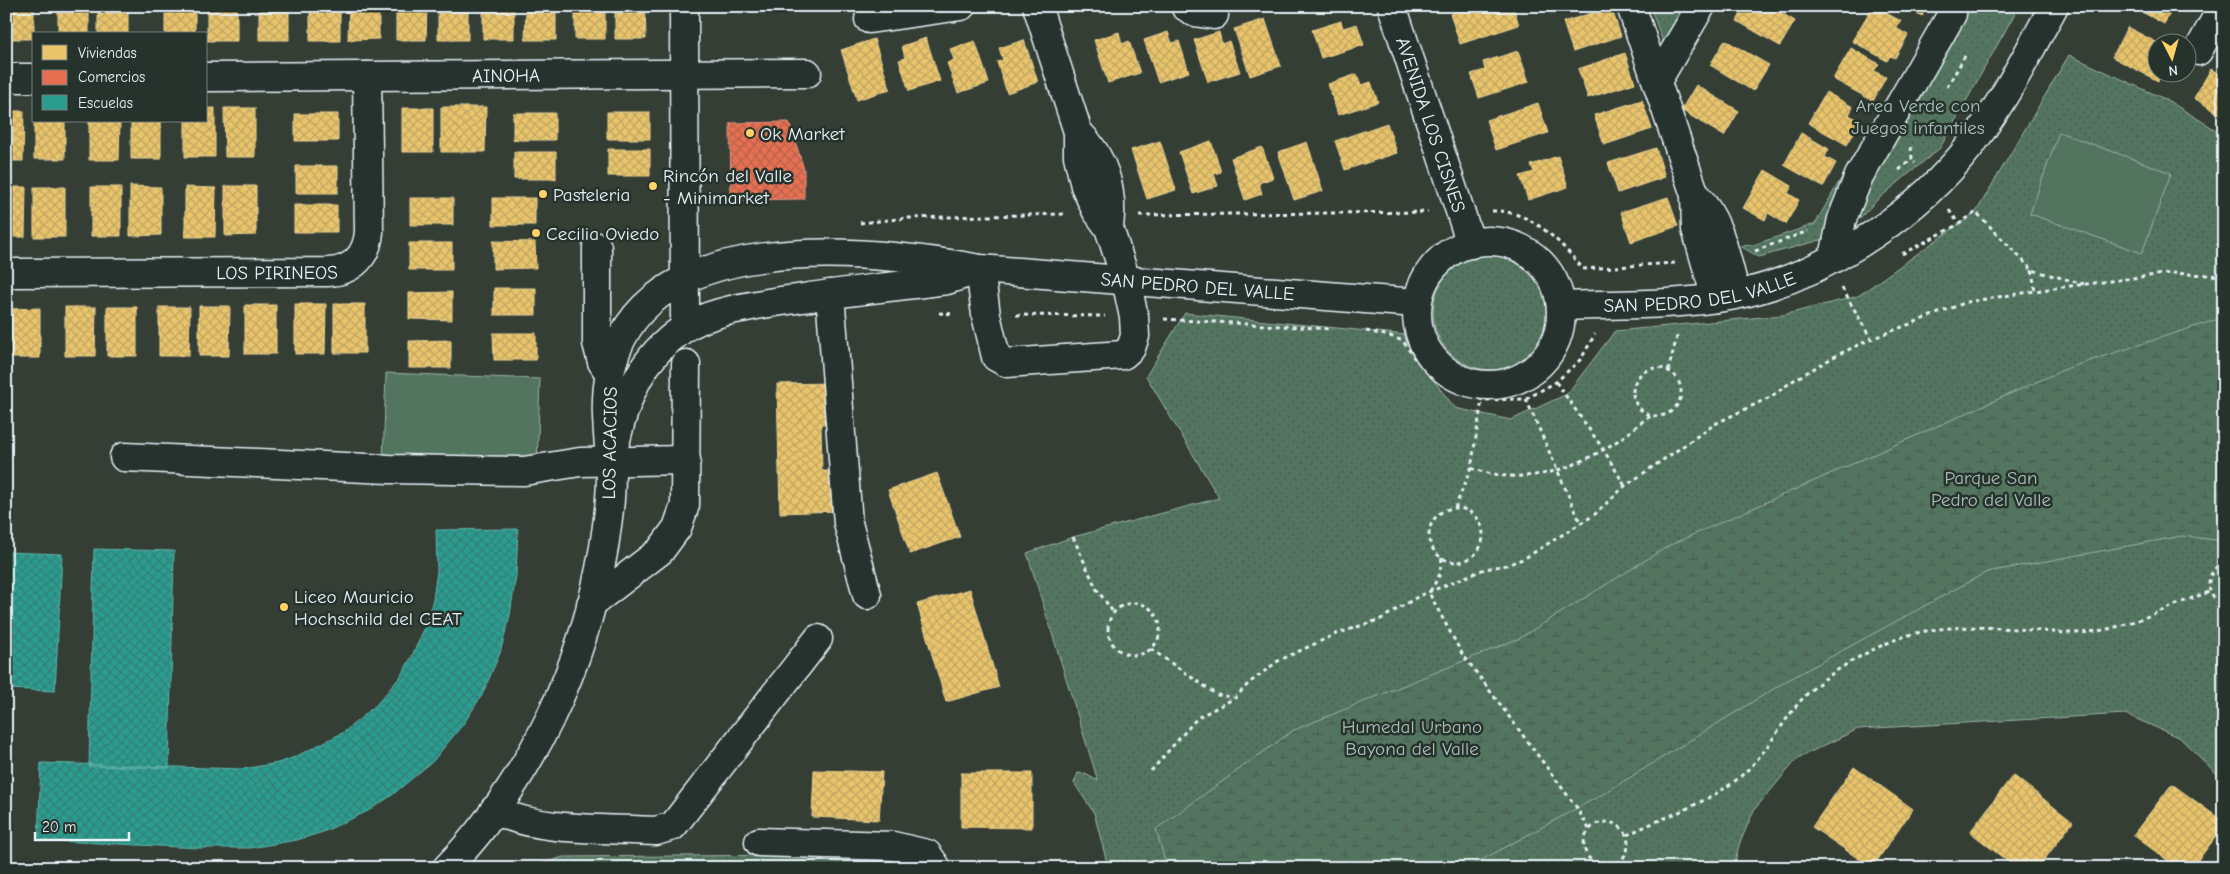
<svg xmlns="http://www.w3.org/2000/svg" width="2230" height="874" viewBox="0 0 2230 874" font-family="'Comic Neue',sans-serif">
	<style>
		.green { fill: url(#green-dots); stroke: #9eb2ab }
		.wetland { fill: url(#wetland-marsh); stroke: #9eb2ab }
		.pitch { fill: #53745e; stroke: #9eb2ab }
		.homes { fill: url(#homes-cross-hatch); stroke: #e9d295 }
		.shops { fill: url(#shops-cross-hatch); stroke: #e79683 }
		.schools { fill: url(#schools-cross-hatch); stroke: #63b6ae }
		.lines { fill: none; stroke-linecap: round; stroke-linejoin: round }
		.minor-casing { stroke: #e8f1f8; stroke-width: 31 }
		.path { stroke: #e8f1f8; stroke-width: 3; stroke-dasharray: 4 4; stroke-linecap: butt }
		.minor { stroke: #26332d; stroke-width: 28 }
		.poi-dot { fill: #ffd166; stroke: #26332d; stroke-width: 2 }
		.labels { text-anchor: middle; stroke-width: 5; stroke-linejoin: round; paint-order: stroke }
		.street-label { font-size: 19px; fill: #e8f1f8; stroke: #26332d }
		.park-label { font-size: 19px; fill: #acbfba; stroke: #26332d }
		.poi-label { font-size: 19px; fill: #e8f1f8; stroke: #26332d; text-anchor: start }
	</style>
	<defs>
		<pattern id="green-dots" width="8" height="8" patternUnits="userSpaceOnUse" patternTransform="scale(1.25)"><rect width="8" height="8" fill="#53745e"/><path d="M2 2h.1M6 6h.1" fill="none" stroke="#4c5c53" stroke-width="1.8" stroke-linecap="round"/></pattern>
		<pattern id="wetland-marsh" width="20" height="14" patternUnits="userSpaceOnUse" patternTransform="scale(1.25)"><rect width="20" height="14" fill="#53745e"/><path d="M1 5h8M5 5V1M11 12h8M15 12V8" fill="none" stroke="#4c5c53"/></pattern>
		<pattern id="homes-cross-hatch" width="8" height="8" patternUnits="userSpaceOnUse" patternTransform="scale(1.25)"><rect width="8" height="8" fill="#e9c46a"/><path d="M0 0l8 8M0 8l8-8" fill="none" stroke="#c0a562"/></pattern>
		<pattern id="shops-cross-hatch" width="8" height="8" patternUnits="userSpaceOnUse" patternTransform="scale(1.25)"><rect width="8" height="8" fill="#e76f51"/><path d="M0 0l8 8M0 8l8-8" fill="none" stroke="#b7634f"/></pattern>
		<pattern id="schools-cross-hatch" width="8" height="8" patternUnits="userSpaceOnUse" patternTransform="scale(1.25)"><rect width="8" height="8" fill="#2a9d8f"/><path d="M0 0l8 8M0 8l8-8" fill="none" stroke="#347f77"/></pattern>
	</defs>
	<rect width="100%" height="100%" fill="#343e35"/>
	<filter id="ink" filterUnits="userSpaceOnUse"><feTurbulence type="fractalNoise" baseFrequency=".02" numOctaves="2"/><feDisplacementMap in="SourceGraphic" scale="10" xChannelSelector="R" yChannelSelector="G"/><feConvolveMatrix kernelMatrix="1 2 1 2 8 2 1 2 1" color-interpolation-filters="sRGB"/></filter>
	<g filter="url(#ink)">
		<!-- green -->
		<path class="green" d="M 1650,6 L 1687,6 L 1663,42 Z
			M 1940,6 L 2019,6 L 1940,148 L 1877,200 L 1846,233 L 1759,257 L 1740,246 L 1753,245 L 1815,224 Z
			M 2069,55 L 2167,100 L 2224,135 L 2224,781 L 2180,738 L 2125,714 L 1858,729 L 1798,758 L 1754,810 L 1739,845 L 1734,868 L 1111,868 L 1106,859 L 1094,813 L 1074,783 L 1078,773 L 1085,774 L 1098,781 L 1027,553 L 1073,537 L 1219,498 L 1146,376 L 1185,313 L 1407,335 L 1434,381 L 1455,408 L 1511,420 L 1567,394 L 1615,331 L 1783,315 L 1858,296 L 1976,212 Z
			M1433 312a58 58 0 1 1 116 0a58 58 0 1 1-116 0Z
			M 910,854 L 918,868 L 529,868 L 563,857 Z"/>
		<!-- wetland -->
		<path class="wetland" d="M 2224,317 L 2224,541 L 2182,536 L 1987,572 L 1788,680 L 1603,794 L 1467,868 L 1167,868 L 1156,829 L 1294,730 L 1520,638 L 1670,545 L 2068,368 Z"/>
		<!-- pitch -->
		<path class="pitch" d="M 2059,132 L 2171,173 L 2142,253 L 2030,214 Z
			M 386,373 L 540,379 L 537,466 L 383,460 Z"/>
		<!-- homes -->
		<path class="homes" d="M 6,6 L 34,6 L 34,39 L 6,39 Z
			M 58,6 L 89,6 L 89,34 L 58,34 Z
			M 98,6 L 128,6 L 128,34 L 98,34 Z
			M 165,6 L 195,6 L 195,34 L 165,34 Z
			M 207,6 L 237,6 L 237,41 L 207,41 Z
			M 259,6 L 289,6 L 289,40 L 259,40 Z
			M 310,6 L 340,6 L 340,41 L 310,41 Z
			M 349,6 L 379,6 L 379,39 L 348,40 Z
			M 396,6 L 427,6 L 426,40 L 396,40 Z
			M 438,6 L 468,6 L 468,40 L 438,40 Z
			M 483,6 L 514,6 L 514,39 L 483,39 Z
			M 526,6 L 556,6 L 556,40 L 525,40 Z
			M 575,6 L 605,6 L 605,39 L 575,39 Z
			M 615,6 L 645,6 L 646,39 L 615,39 Z
			M 1475,6 L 1513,6 L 1519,25 L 1460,44 L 1450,14 Z
			M 1745,6 L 1770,6 L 1795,21 L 1780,46 L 1737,21 Z
			M 1873,6 L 1901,21 L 1896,28 L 1908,35 L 1895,58 L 1890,56 L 1887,61 L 1852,41 Z
			M 1904,6 L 1928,6 L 1922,16 Z
			M 2131,6 L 2174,6 L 2164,24 Z
			M 1611,7 L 1621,36 L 1573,52 L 1563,22 Z
			M 1265,19 L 1281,66 L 1250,76 L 1234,29 Z
			M 1341,21 L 1343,28 L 1357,24 L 1364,45 L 1321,58 L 1312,30 Z
			M 2127,27 L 2158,43 L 2158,72 L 2162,72 L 2158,81 L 2112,57 Z
			M 1119,32 L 1122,44 L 1129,41 L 1140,73 L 1108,83 L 1094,40 Z
			M 1168,32 L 1172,43 L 1179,41 L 1189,72 L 1158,82 L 1144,40 Z
			M 1219,32 L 1222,44 L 1229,41 L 1240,72 L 1208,82 L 1194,40 Z
			M 926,38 L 940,81 L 909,91 L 899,60 L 905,58 L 902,46 Z
			M 874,39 L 890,89 L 857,100 L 841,50 Z
			M 1024,40 L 1038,82 L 1007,93 L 997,62 L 1003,60 L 999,48 Z
			M 1725,40 L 1769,65 L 1753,91 L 1710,65 Z
			M 975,41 L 989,83 L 958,93 L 947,63 L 954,60 L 950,49 Z
			M 1851,48 L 1879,64 L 1874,71 L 1886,77 L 1873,101 L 1833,79 Z
			M 1518,51 L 1529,82 L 1479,98 L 1471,74 L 1485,70 L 1483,62 Z
			M 1625,53 L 1635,83 L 1588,98 L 1578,69 Z
			M 2211,69 L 2224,77 L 2224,117 L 2194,98 Z
			M 1357,74 L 1361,85 L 1371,82 L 1378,102 L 1338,115 L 1328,84 Z
			M 1696,85 L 1739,111 L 1724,136 L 1681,110 Z
			M 1826,92 L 1853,107 L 1849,115 L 1861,121 L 1847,145 L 1808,123 Z
			M 1642,100 L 1652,129 L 1604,145 L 1594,115 Z
			M 1538,103 L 1548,133 L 1496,150 L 1486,120 Z
			M 441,107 L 486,107 L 485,152 L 441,152 Z
			M 206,108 L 215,108 L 215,157 L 185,157 L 185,121 L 206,121 Z
			M 224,108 L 255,108 L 255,157 L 225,157 Z
			M 402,108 L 433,108 L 433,152 L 402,152 Z
			M 6,111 L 24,111 L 23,161 L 6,161 Z
			M 607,112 L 650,112 L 650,139 L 607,139 Z
			M 513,113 L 555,113 L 555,140 L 513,140 Z
			M 295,114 L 338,114 L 338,141 L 295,141 Z
			M 34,121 L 65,121 L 65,159 L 34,159 Z
			M 89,121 L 120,121 L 119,160 L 89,160 Z
			M 131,121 L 161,121 L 161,159 L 131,159 Z
			M 1387,123 L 1397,153 L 1345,170 L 1335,141 Z
			M 1801,133 L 1829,149 L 1825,157 L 1836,163 L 1823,187 L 1784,165 Z
			M 1160,141 L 1176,190 L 1147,199 L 1131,150 Z
			M 1211,141 L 1221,172 L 1214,174 L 1218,186 L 1193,194 L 1179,152 Z
			M 1307,142 L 1323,191 L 1294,200 L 1278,152 Z
			M 1262,147 L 1273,178 L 1259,183 L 1262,194 L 1245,200 L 1231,158 Z
			M 1656,148 L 1665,177 L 1618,193 L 1608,163 Z
			M 608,149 L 650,149 L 650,176 L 608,176 Z
			M 514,152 L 556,152 L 556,179 L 514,179 Z
			M 1558,156 L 1568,187 L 1528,200 L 1520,176 L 1534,172 L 1531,165 Z
			M 296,166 L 338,166 L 338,193 L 296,193 Z
			M 1765,170 L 1792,186 L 1788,193 L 1799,200 L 1786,224 L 1768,213 L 1765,220 L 1743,208 Z
			M 130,186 L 161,187 L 161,235 L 130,236 Z
			M 225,186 L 256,186 L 256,235 L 225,236 Z
			M 6,187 L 26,187 L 25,237 L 6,237 Z
			M 34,187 L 65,187 L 65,237 L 34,237 Z
			M 91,187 L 121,187 L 121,236 L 91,236 Z
			M 185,187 L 216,188 L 215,237 L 185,237 Z
			M 1668,197 L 1678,226 L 1631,242 L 1621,212 Z
			M 410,198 L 453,198 L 453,225 L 410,225 Z
			M 493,198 L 535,198 L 535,225 L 493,225 Z
			M 294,205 L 337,205 L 337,232 L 294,232 Z
			M 493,241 L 535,242 L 536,268 L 493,269 Z
			M 409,243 L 452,243 L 452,270 L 409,270 Z
			M 494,288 L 536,288 L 536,315 L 494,315 Z
			M 452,292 L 452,320 L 409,319 L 409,293 Z
			M 295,304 L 326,304 L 325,354 L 295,354 Z
			M 334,304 L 365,304 L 365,353 L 334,353 Z
			M 245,305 L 276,305 L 276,354 L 245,354 Z
			M 199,306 L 230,306 L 229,356 L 199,356 Z
			M 65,307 L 96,307 L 95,356 L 65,356 Z
			M 107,307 L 137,307 L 137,356 L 107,356 Z
			M 159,307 L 190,307 L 189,356 L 159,356 Z
			M 40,308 L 40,358 L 10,358 L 10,309 Z
			M 493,333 L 536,333 L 536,360 L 494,360 Z
			M 451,340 L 451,368 L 409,368 L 409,341 Z
			M 834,383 L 835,423 L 821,424 L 822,471 L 837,471 L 838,511 L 780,513 L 777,384 Z
			M 937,473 L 960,537 L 910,554 L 888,490 Z
			M 970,589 L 999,687 L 946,702 L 917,604 Z
			M 1854,767 L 1913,809 L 1872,868 L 1812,827 Z
			M 814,770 L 882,772 L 879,820 L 812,817 Z
			M 961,773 L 1032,773 L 1032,828 L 961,827 Z
			M 2013,775 L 2073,822 L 2038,868 L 2016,868 L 1970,832 Z
			M 2172,784 L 2224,822 L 2224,826 L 2192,868 L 2178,868 L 2133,835 Z"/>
		<!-- shops -->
		<path class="shops" d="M 789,122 L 804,169 L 804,199 L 731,200 L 730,123 Z"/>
		<!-- schools -->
		<path class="schools" d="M 518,529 L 516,575 L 510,615 L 500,653 L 482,695 L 464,723 L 433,761 L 391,796 L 368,811 L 323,832 L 297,840 L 250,848 L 198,848 L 38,840 L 41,763 L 243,769 L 278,763 L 295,757 L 344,732 L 376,705 L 400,677 L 411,658 L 425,627 L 433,599 L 437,571 L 436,530 Z
			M 94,549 L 174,551 L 169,768 L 89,766 Z
			M 6,552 L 62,554 L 55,691 L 6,689 Z"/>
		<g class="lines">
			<defs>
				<g id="minor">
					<path d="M 684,6 L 685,327"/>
					<path d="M 1185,6 L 1194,12 L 1214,15"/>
					<path id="s1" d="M 1392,6 L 1471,244"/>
					<path d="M 1631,6 L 1695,195 L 1696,229 L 1716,298"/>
					<path d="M 869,19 L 961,6"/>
					<path d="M 2198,51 L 2223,6"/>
					<path id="s2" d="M 206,77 L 807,73"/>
					<path d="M 6,78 L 34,78"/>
					<path d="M 1657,81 L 1701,6"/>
					<path d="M 1078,132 C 1104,158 1114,190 1109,228"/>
					<path d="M 1695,195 C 1721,221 1726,260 1736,294"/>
					<circle cx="1489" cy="313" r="72"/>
					<path d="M 597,247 L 597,343 L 602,362 L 610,374"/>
					<path d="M 1834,257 L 1842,219 L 1859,176 L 1952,14"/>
					<path d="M 980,269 L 986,315 L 996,357 L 1007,363 L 1123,355 L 1131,348 L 1135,336 L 1134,317 L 1126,280 L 1109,228 L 1096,210 L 1085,186 L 1078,156 L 1078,132 L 1037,6"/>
					<path id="s3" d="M 6,273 L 328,272 C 353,271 367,256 369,232 L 367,76"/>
					<path d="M 830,294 L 848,523 L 867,595"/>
					<path id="s4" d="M 1561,306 C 1618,304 1678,306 1735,295 C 1818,278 1906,222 1961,157 C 1997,115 2027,55 2054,6"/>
					<path d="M 616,440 C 627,394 642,357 683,329 C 712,309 769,303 803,298 C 851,291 899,286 947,280 L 974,271"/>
					<path d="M 124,457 L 389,469 L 524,471 L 580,462 L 686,460"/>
					<path d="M 591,604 L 660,551 L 677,528 L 685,505 L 686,364"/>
					<path d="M 494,810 C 538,832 606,828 656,831 L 673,826 L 818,639"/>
					<path d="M 759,842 L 893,846 L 927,854 L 937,868"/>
					<path id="s5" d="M 447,868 C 531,780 584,666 604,547 C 608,519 613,488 610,460 C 608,431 604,403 610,373 C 639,223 870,249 980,269 L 1417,303"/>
				</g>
			</defs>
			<!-- minor casing -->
			<use href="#minor" class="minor-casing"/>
			<!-- path -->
			<path class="path" d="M 1947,87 L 1965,56
				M 1911,147 L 1912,159 L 1915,163
				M 1899,170 L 1912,159
				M 1949,210 L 1959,224
				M 1492,211 C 1530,209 1561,242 1583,269 L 1675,263
				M 1139,215 L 1428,212
				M 860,223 L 908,218 L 1066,214
				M 1755,251 L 1808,231
				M 1902,254 L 1959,224 L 1976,212 L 2032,270 L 2084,284
				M 2032,270 L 2035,291
				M 1842,288 L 1871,339
				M 939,313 L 955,314
				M 1016,315 L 1105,316
				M 1164,319 L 1332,329
				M 1366,331 L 1390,336 L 1403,341 L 1415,359 L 1437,380 L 1482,400 L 1526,399 L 1556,382 L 1581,359 L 1595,334
				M1633 392a24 24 0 1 1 48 0a24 24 0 1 1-48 0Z
				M 1668,371 L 1678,333
				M 1556,382 L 1603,449 L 1625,486
				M 1526,399 L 1581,524
				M 1471,468 C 1523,487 1573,471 1617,441 C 1629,434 1638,423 1651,416
				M 1455,508 L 1471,468 L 1482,400
				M1429 535a27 27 0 1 1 54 0a27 27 0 1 1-54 0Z
				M 1073,537 L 1096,588 L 1113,612
				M 1442,558 L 1439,576 L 1429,593 L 1461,652 L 1577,808 L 1589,829
				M 2224,561 C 2202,576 2206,594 2224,609
				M1108 629a26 26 0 1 1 52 0a26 26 0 1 1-52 0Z
				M 1151,649 L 1217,695 L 1233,697
				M 1151,771 L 1197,718 L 1235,698 L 1249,683 L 1278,661 L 1336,634 L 1381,619 L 1419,596 L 1485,569 L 1507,565 L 1525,558 L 1594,515 L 1625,486 L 1715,424 L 1772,396 L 1794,380 L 1837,355 L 1871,339 L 1967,302 L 2048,289 L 2172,273 L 2224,276
				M1584 844a22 22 0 1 1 44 0a22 22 0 1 1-44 0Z
				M 1627,835 C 1665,816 1708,804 1741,776 C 1768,753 1783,718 1807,694 C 1829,672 1869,650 1897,639 C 1939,623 1988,627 2032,630 C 2045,631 2059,633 2073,633 C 2122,633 2165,607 2209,592"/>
			<!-- minor -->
			<use href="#minor" class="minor"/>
		</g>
	</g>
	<!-- markers -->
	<g class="poi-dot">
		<circle cx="750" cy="133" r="5"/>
		<circle cx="653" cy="186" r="5"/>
		<circle cx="543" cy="194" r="5"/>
		<circle cx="536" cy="233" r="5"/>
		<circle cx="284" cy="607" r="5"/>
	</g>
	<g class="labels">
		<!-- street labels -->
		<g class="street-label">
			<text dy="7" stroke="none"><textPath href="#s2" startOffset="300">AINOHA</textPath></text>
			<text dy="7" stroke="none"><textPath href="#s1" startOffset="125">AVENIDA LOS CISNES</textPath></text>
			<text dy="7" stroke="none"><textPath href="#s3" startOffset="271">LOS PIRINEOS</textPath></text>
			<text dy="7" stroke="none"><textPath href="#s5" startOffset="1180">SAN PEDRO DEL VALLE</textPath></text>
			<text dy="7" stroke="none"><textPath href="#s4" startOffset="140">SAN PEDRO DEL VALLE</textPath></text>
			<text transform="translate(609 443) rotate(-89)" y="7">LOS ACACIOS</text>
		</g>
		<!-- park labels -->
		<g class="park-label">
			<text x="1918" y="112">Area Verde con<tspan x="1918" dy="22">Juegos infantiles</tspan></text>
			<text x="1991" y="484">Parque San<tspan x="1991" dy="22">Pedro del Valle</tspan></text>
			<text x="1412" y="733">Humedal Urbano<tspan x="1412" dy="22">Bayona del Valle</tspan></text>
		</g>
		<!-- poi labels -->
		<g class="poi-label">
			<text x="760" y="140">Ok Market</text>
			<text x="663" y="182">Rincón del Valle<tspan x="663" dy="22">- Minimarket</tspan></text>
			<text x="553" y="201">Pasteleria</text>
			<text x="546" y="240">Cecilia Oviedo</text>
			<text x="294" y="603">Liceo Mauricio<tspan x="294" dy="22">Hochschild del CEAT</tspan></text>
		</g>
	</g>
	<!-- margin -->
	<rect width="2230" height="874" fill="none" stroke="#26332d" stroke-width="25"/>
	<rect x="12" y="12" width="2205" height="849" fill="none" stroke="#e8f1f8" stroke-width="2" filter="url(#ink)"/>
	<!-- legend -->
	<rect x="32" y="32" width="175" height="90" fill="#26332d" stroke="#747f7e"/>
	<rect x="42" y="45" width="25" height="15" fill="#e9c46a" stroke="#747f7e"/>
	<text x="78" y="58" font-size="15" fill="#e8f1f8">Viviendas</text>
	<rect x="42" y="70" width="25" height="15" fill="#e76f51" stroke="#747f7e"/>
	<text x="78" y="82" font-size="15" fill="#e8f1f8">Comercios</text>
	<rect x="42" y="95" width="25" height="15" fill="#2a9d8f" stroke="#747f7e"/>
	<text x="78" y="108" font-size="15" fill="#e8f1f8">Escuelas</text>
	<!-- north arrow -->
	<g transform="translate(2172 58) rotate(174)"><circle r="24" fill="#26332d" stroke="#747f7e"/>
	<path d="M0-4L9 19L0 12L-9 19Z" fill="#ffd166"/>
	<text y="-8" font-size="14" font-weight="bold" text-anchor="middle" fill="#e8f1f8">N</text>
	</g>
	<!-- scale -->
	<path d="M35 832v8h94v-8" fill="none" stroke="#e8f1f8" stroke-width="2.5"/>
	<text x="42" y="832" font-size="15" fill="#e8f1f8" stroke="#26332d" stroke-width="4" paint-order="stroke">20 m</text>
</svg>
